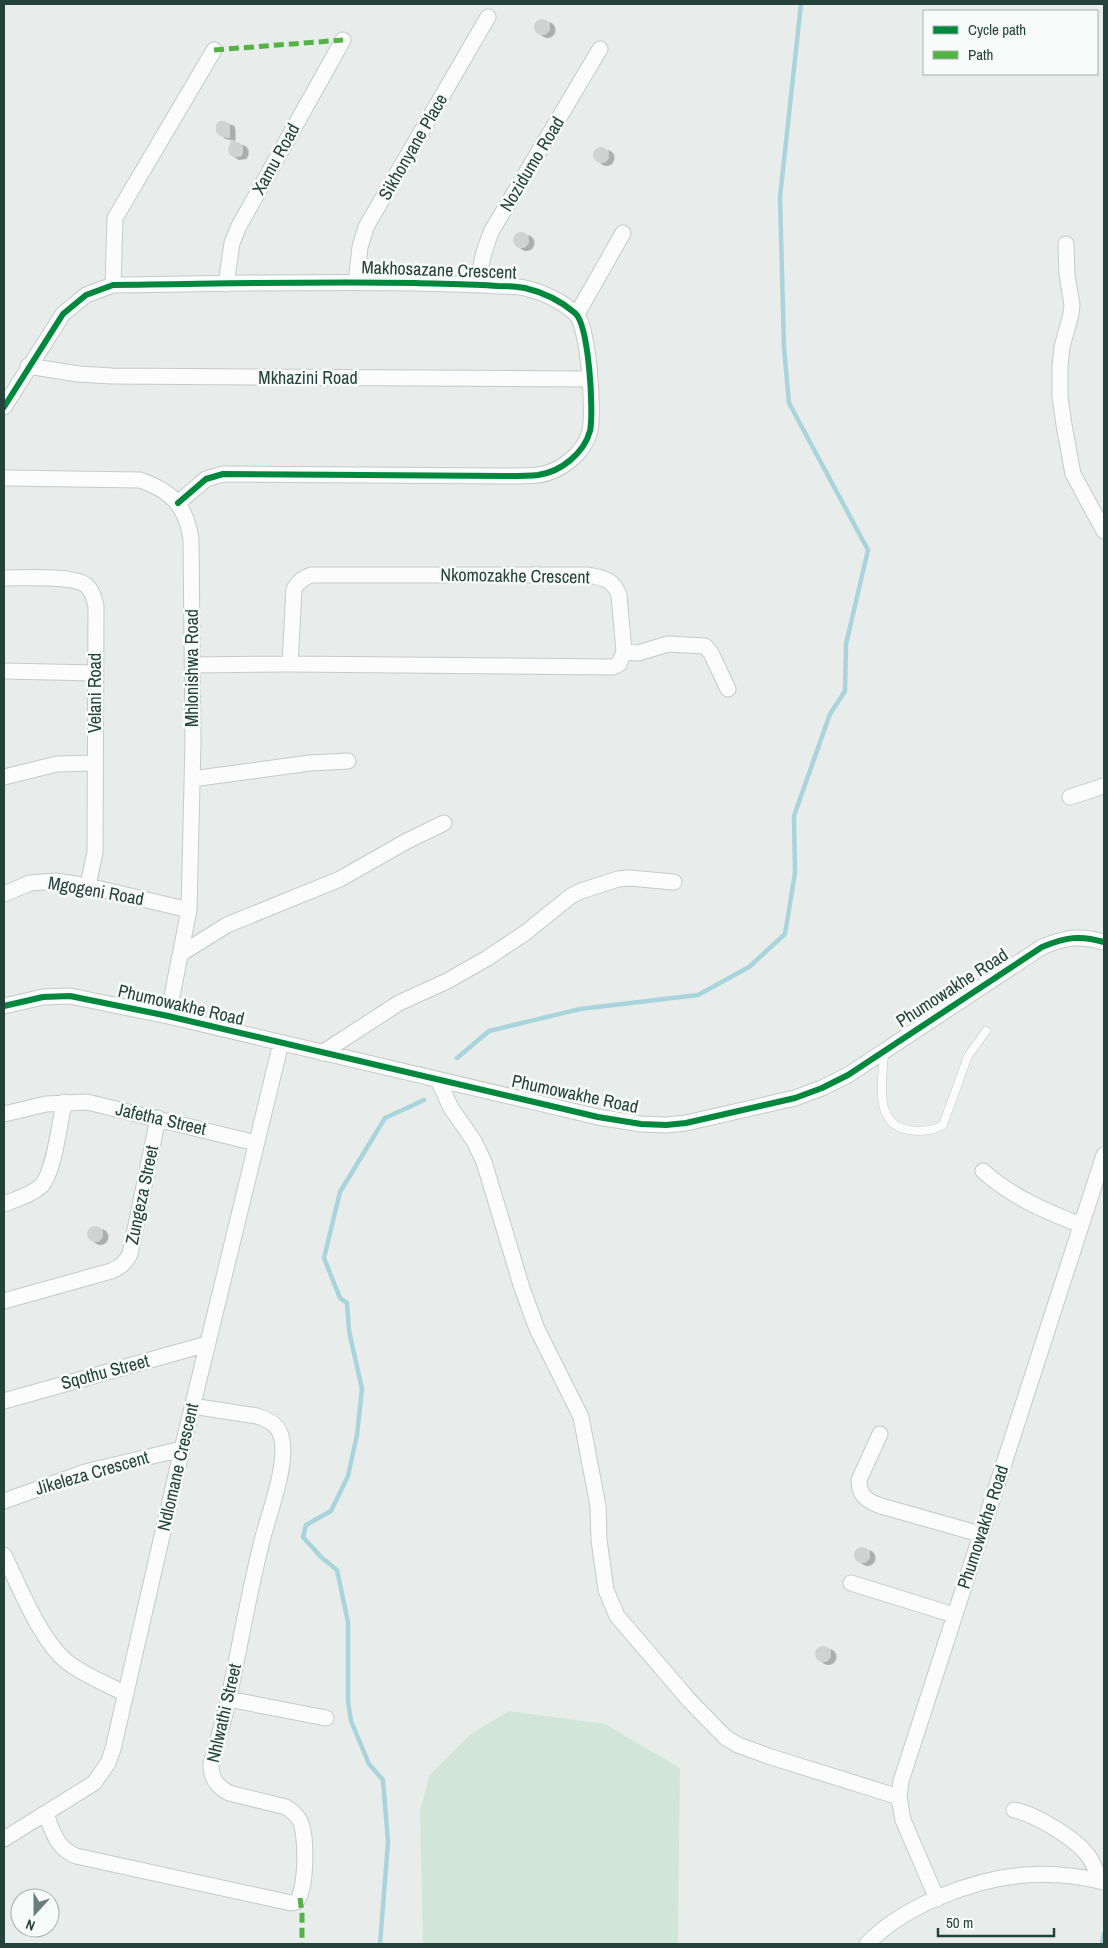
<svg xmlns="http://www.w3.org/2000/svg" width="1108" height="1948" viewBox="0 0 1108 1948" font-family="'Archivo Narrow',sans-serif">
	<style>
		.green { fill: #d1e6d8 }
		.lines { fill: none; stroke-linecap: round; stroke-linejoin: round }
		.stream { stroke: #a9d4db; stroke-width: 4.5 }
		.building { fill: #cfd4d2; filter: url(#shadow) }
		.lane-casing { stroke: #c5cac8; stroke-width: 9 }
		.street-casing { stroke: #c5cac8; stroke-width: 17 }
		.lane { stroke: #fcfcfc; stroke-width: 8 }
		.street { stroke: #fcfcfc; stroke-width: 15 }
		.quiet { stroke: #55b346; stroke-width: 5; stroke-dasharray: 10 5; stroke-linecap: butt }
		.cycleway-casing { stroke: #f7fbf9; stroke-width: 9 }
		.cycleway { stroke: #00873e; stroke-width: 6 }
		.labels { text-anchor: middle; stroke-width: 5; stroke-linejoin: round; paint-order: stroke }
		.street-label { font-size: 18px; fill: #24423a; stroke: #f7fbf9 }
	</style>
	<defs>
		<filter id="shadow"><feDropShadow dx="5.5" dy="3" stdDeviation="0" flood-color="#0004"/></filter>
	</defs>
	<rect width="100%" height="100%" fill="#e8edeb"/>
	<!-- green -->
	<path class="green" d="M 509,1711 L 605,1724 L 680,1768 L 678,1944 L 423,1944 L 420,1811 L 429,1776 L 471,1734 Z"/>
	<g class="lines">
		<!-- stream -->
		<path class="stream" d="M 457,1058 L 489,1031 L 580,1009 L 698,995 L 749,967 L 785,934 L 795,873 L 794,816 L 830,714 L 845,691 L 846,644 L 868,550 L 789,403 L 784,348 L 780,197 L 801,4
			M 380,1944 L 388,1842 L 383,1780 L 369,1764 L 351,1721 L 348,1701 L 348,1622 L 337,1570 L 321,1557 L 303,1537 L 306,1525 L 331,1511 L 348,1476 L 357,1435 L 362,1389 L 349,1331 L 347,1303 L 340,1298 L 324,1258 L 340,1192 L 385,1118 L 424,1100
			M 1102,1944 L 1104,1933"/>
	</g>
	<!-- building -->
	<path class="building" d="M534 27a8 8 0 1 1 16 0a8 8 0 1 1-16 0Z
		M 219,121 L 224,121 L 229,123 L 230,128 L 230,138 L 220,136 L 216,132 L 216,125 Z
		M 231,140 L 240,143 L 243,147 L 243,152 L 241,156 L 233,157 L 229,154 L 228,149 Z
		M593 155a8 8 0 1 1 16 0a8 8 0 1 1-16 0Z
		M513 240a8 8 0 1 1 16 0a8 8 0 1 1-16 0Z
		M87 1234a8 8 0 1 1 16 0a8 8 0 1 1-16 0Z
		M854 1555a8 8 0 1 1 16 0a8 8 0 1 1-16 0Z
		M815 1654a8 8 0 1 1 16 0a8 8 0 1 1-16 0Z"/>
	<g class="lines">
		<defs>
			<path id="lane" d="M 884,1052 C 883,1079 872,1124 909,1130 C 921,1132 933,1131 943,1125 L 968,1056 L 986,1031"/>
			<path id="street" d="M 1066,244 L 1067,275 L 1072,305 L 1071,314 L 1062,347 L 1060,366 L 1060,397 L 1064,425 L 1073,474 L 1104,531
				M 356,282 L 360,247 L 366,227 L 488,17
				M 226,284 L 232,243 L 239,226 L 343,40
				M 477,284 L 484,252 L 491,232 L 600,49
				M 113,285 L 115,218 L 214,50
				M 577,314 L 623,233
				M 28,366 L 78,374 L 112,376 L 589,379
				M 4,407 L 63,314 L 86,295 L 113,285 C 214,284 314,281 415,283 C 443,284 471,284 498,286 C 507,286 516,286 525,288 C 542,292 561,301 575,313 C 589,325 594,412 590,431 C 584,453 561,472 538,475 C 527,476 515,476 504,476 L 223,474 L 206,479 L 178,503
				M 4,478 L 140,480 C 172,491 186,506 191,539 L 193,742 L 189,910 L 168,1016
				M 4,578 C 22,578 73,575 86,585 C 92,590 94,598 96,606 L 95,852 L 88,886
				M 624,652 L 638,653 L 668,644 L 705,646 L 711,653 L 728,689
				M 193,665 L 290,664 L 613,667 L 619,664 L 624,652 L 619,595 C 613,579 603,578 588,575 L 311,575 C 303,578 299,581 294,589 L 290,664
				M 4,671 L 95,673
				M 4,777 L 57,764 L 95,763
				M 192,779 L 310,763 L 348,761
				M 1070,797 L 1104,786
				M 4,894 L 30,883 L 56,881 L 88,886 L 189,910
				M 182,953 L 227,925 L 340,879 L 407,841 L 444,823
				M 4,1006 L 43,997 L 70,996 L 168,1016 L 598,1117 L 641,1124 L 666,1125 L 686,1123 L 795,1098 L 822,1088 L 848,1075 L 1042,947 C 1066,937 1080,935 1104,942
				M 322,1053 L 399,1003 L 447,981 L 486,959 L 525,933 L 571,896 L 581,891 L 618,879 L 629,878 L 674,882
				M 438,1080 L 451,1108 L 474,1141 L 484,1162 L 522,1288 L 537,1329 L 581,1417 L 598,1506 L 599,1540 L 606,1590 L 617,1616 L 689,1700 L 725,1737 L 738,1745 L 768,1756 L 899,1797
				M 4,1114 L 46,1104 L 87,1102 L 256,1143
				M 983,1171 C 1012,1197 1045,1211 1081,1225
				M 4,1204 C 16,1199 32,1195 42,1185 C 54,1171 60,1122 64,1102
				M 4,1301 L 111,1271 C 121,1267 125,1263 130,1254 L 158,1118
				M 4,1401 L 207,1344
				M 880,1434 L 859,1480 C 859,1496 867,1501 881,1506 L 980,1534
				M 4,1501 L 85,1472 L 182,1449
				M 4,1555 C 19,1586 40,1639 66,1661 C 83,1675 107,1684 126,1694
				M 851,1583 L 954,1615
				M 228,1699 L 326,1718
				M 1014,1810 C 1035,1814 1077,1839 1089,1857 C 1094,1864 1097,1873 1100,1881
				M 46,1814 C 53,1833 57,1848 76,1856 L 291,1903 L 296,1902 C 307,1891 307,1835 300,1821 C 297,1815 292,1811 286,1807 L 229,1793 C 216,1786 211,1778 211,1764 C 217,1742 224,1720 229,1697 C 240,1645 249,1592 262,1541 C 269,1512 287,1468 282,1440 C 280,1426 270,1420 257,1416 L 192,1406
				M 4,1839 L 94,1783 L 108,1763 L 113,1749 L 182,1449 L 281,1043
				M 937,1899 L 903,1820 L 899,1797 L 901,1781 L 1104,1155
				M 867,1944 C 903,1906 973,1879 1025,1875 C 1051,1873 1079,1876 1104,1882"/>
		</defs>
		<!-- lane casing -->
		<use href="#lane" class="lane-casing"/>
		<!-- street casing -->
		<use href="#street" class="street-casing"/>
		<!-- lane -->
		<use href="#lane" class="lane"/>
		<!-- street -->
		<use href="#street" class="street"/>
		<!-- quiet -->
		<path class="quiet" d="M 214,50 L 343,40
			M 300,1898 L 302,1913 L 302,1944"/>
		<defs>
			<path id="cycleway" d="M 4,407 L 63,314 L 86,295 L 113,285 C 214,284 314,281 415,283 C 443,284 471,284 498,286 C 507,286 516,286 525,288 C 542,292 561,301 575,313 C 589,325 594,412 590,431 C 584,453 561,472 538,475 C 527,476 515,476 504,476 L 223,474 L 206,479 L 178,503
				M 4,1006 L 43,997 L 70,996 L 168,1016 L 598,1117 L 641,1124 L 666,1125 L 686,1123 L 795,1098 L 822,1088 L 848,1075 L 1042,947 C 1066,937 1080,935 1104,942"/>
		</defs>
		<!-- cycleway casing -->
		<use href="#cycleway" class="cycleway-casing"/>
		<!-- cycleway -->
		<use href="#cycleway" class="cycleway"/>
	</g>
	<g class="labels">
		<!-- street labels -->
		<g class="street-label">
			<text transform="translate(413 147) rotate(-60)" y="6">Sikhonyane Place</text>
			<text transform="translate(276 159) rotate(-61)" y="6">Xamu Road</text>
			<text transform="translate(532 164) rotate(-59)" y="6">Nozidumo Road</text>
			<text transform="translate(439 270) rotate(2)" y="6">Makhosazane Crescent</text>
			<text x="308" y="384">Mkhazini Road</text>
			<text transform="translate(515 576) rotate(1)" y="6">Nkomozakhe Crescent</text>
			<text transform="translate(192 668) rotate(-90)" y="6">Mhlonishwa Road</text>
			<text transform="translate(95 693) rotate(-90)" y="6">Velani Road</text>
			<text transform="translate(96 891) rotate(10)" y="6">Mgogeni Road</text>
			<text transform="translate(952 988) rotate(-33)" y="6">Phumowakhe Road</text>
			<text transform="translate(181 1005) rotate(13)" y="6">Phumowakhe Road</text>
			<text transform="translate(575 1094) rotate(12)" y="6">Phumowakhe Road</text>
			<text transform="translate(161 1119) rotate(13)" y="6">Jafetha Street</text>
			<text transform="translate(142 1195) rotate(-78)" y="6">Zungeza Street</text>
			<text transform="translate(105 1372) rotate(-15)" y="6">Sqothu Street</text>
			<text transform="translate(178 1467) rotate(-77)" y="6">Ndlomane Crescent</text>
			<text transform="translate(92 1473) rotate(-16)" y="6">Jikeleza Crescent</text>
			<text transform="translate(983 1527) rotate(-72)" y="6">Phumowakhe Road</text>
			<text transform="translate(224 1713) rotate(-77)" y="6">Nhlwathi Street</text>
		</g>
	</g>
	<!-- border -->
	<rect width="1108" height="1948" fill="none" stroke="#24423a" stroke-width="10"/>
	<!-- legend -->
	<rect x="923" y="10" width="175" height="65" fill="#f7fbf9" stroke="#a3b1ad"/>
	<rect x="933" y="26" width="25" height="8" fill="#00873e" stroke="#a3b1ad"/>
	<text x="968" y="35" font-size="15" fill="#24423a">Cycle path</text>
	<rect x="933" y="51" width="25" height="8" fill="#55b346" stroke="#a3b1ad"/>
	<text x="968" y="60" font-size="15" fill="#24423a">Path</text>
	<!-- north arrow -->
	<g transform="translate(35 1913) rotate(201)"><circle r="24" fill="#f7fbf9" stroke="#a3b1ad"/>
	<path d="M0-4L9 19L0 12L-9 19Z" fill="#697e78"/>
	<text y="-8" font-size="14" font-weight="bold" text-anchor="middle" fill="#24423a">N</text>
	</g>
	<!-- scale -->
	<path d="M938 1928v8h116v-8" fill="none" stroke="#24423a" stroke-width="2.5"/>
	<text x="946" y="1928" font-size="15" fill="#24423a" stroke="#f7fbf9" stroke-width="4" paint-order="stroke">50 m</text>
</svg>
